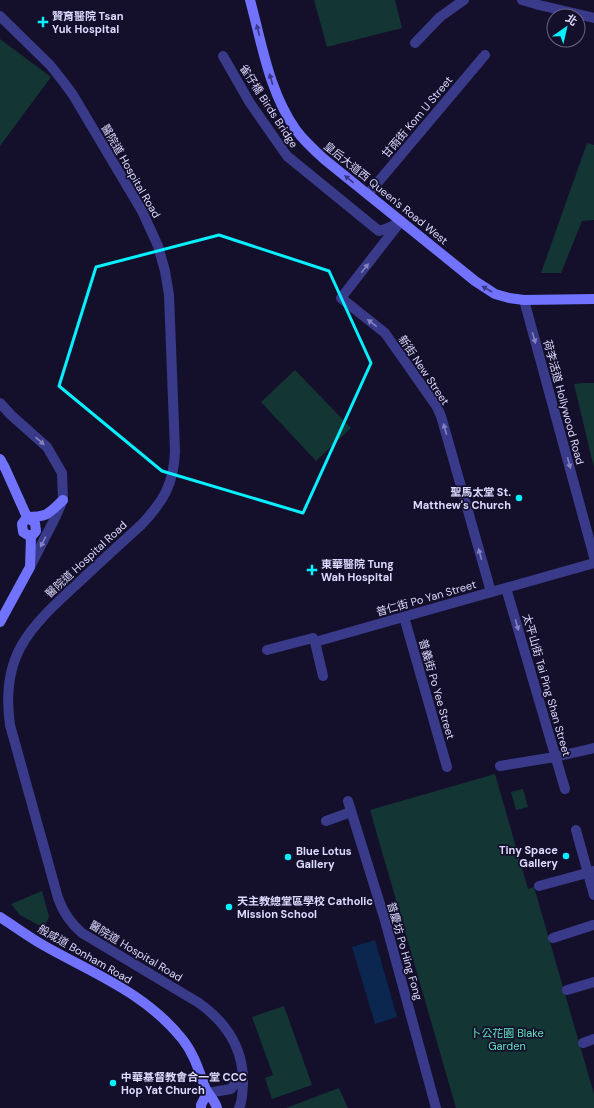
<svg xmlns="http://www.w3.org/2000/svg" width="594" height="1108" viewBox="0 0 594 1108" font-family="'DM Sans','Noto Sans TC',sans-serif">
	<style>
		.green { fill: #133533 }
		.water { fill: #0b274f }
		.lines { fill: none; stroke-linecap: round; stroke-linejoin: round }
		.pedestrian { stroke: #3a3a8b; stroke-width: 10 }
		.minor { stroke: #3a3a8b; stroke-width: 10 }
		.tertiary { stroke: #3a3a8b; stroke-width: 10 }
		.secondary { stroke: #7173ff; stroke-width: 10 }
		.oneway { fill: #393880 }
		.oneway2 { fill: #8382bf }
		.marked { fill: none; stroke: #06f0ff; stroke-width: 3; stroke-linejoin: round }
		.poi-dot { fill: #06f0ff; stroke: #14102b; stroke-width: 1.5 }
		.labels { text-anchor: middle; stroke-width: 3.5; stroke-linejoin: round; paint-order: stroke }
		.poi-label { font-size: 11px; font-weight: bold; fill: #dddaff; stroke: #14102b; text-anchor: start }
		.street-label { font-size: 11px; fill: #dddaff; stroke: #14102b }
		.park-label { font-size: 11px; fill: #61e4be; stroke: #14102b }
	</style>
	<rect width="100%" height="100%" fill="#14102b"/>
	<!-- green -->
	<path class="green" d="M 314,0 L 395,0 L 402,28 L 327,47 Z
		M 0,39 L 51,77 L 0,146 Z
		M 587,143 L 594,145 L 594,220 L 582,221 L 561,273 L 541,273 Z
		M 295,370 L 351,428 L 316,461 L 261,402 Z
		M 582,383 L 594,383 L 594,468 L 574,384 Z
		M 495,774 L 528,889 L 534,887 L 594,1094 L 594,1108 L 456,1108 L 370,810 Z
		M 523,789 L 528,807 L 516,810 L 511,792 Z
		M 42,891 L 49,917 L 44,928 L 20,915 L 11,904 Z
		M 284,1006 L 312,1085 L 272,1099 L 265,1078 L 273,1075 L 252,1017 Z
		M 339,1088 L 348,1108 L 286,1108 Z"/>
	<!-- water -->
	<path class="water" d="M 375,940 L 397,1017 L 375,1024 L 352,947 Z"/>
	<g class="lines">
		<!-- pedestrian -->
		<path class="pedestrian" d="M 415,43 L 440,17 L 464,0
			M 223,56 L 250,103 L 287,156 L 379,231 L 388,228 L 400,222
			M 368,194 L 485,55
			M 553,938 L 593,925
			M 583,1043 L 594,1039"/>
		<!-- minor -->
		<path class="minor" d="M 522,0 L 539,5 L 594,18
			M 401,221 L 341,298 L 385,333 L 437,407 L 441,416 L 491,592
			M 0,403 L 11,415 L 47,447 L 62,473 L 63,500 L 55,518 L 30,567
			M 506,588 L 565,789
			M 404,617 L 447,767
			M 315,642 L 323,676
			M 267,650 L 313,638 L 315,642 L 594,563
			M 500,766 L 555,757 L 594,748
			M 348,801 L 384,917 L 436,1108
			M 326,821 L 351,812
			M 576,830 L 594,895
			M 539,886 L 594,871
			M 567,990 L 594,982"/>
		<!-- tertiary -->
		<path class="tertiary" d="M 0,16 L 50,65 L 65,84 L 73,95 L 142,211 L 158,246 L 165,271 L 169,295 L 175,451 C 174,484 163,502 141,525 C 119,545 97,565 76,585 C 29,628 0,656 10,725 L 58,898 C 63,912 70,923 82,933 L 199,1003 C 227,1023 244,1049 243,1084 C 242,1093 243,1100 239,1108
			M 524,300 L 594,557
			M 207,1093 L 231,1089 L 243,1073"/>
		<!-- secondary -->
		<path class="secondary" d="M 250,0 C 262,44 269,92 296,130 C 304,141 314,150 324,159 L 475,281 L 495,294 L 509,298 L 524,300 L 594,299
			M 0,459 L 5,468 L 27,517 L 35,523 L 36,531 L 31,537 L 30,567 L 0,622
			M 27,517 C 48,517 48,514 63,500
			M 27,517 L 22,524 L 23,532 L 31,537
			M 0,917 C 14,926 29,937 43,945 C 94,974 146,993 183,1040 C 194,1054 199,1071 205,1087 C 208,1095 215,1100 217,1108
			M 201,1108 L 201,1105 L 207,1093"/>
	</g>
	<!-- one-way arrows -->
	<defs><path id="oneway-solid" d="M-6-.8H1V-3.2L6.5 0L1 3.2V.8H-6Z"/></defs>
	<g class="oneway">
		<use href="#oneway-solid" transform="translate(258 30) rotate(-105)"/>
		<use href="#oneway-solid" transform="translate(271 79) rotate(-107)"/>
		<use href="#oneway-solid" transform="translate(349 179) rotate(-141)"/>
		<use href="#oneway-solid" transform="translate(487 289) rotate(-150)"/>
	</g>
	<g class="oneway2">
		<use href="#oneway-solid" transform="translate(365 268) rotate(-52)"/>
		<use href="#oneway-solid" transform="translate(372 323) rotate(-142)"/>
		<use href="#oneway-solid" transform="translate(534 338) rotate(74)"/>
		<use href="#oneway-solid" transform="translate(445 429) rotate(-106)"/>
		<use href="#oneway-solid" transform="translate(40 441) rotate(41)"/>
		<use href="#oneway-solid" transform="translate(569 463) rotate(75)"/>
		<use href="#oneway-solid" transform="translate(43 542) rotate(117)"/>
		<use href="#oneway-solid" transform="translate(480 554) rotate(-106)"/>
		<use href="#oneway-solid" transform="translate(517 625) rotate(74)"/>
	</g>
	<!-- marked area -->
	<path class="marked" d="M 219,235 L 329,271 L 371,363 L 303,513 L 162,471 L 59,386 L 96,267 Z"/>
	<!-- markers -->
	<g class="poi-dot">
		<path d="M41 16h4v4h4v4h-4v4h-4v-4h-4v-4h4z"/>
		<circle cx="519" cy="498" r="4"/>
		<path d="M310 564h4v4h4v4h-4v4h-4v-4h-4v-4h4z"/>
		<circle cx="566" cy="856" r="4"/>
		<circle cx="288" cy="857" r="4"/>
		<circle cx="229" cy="907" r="4"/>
		<circle cx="113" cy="1083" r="4"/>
	</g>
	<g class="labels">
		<!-- poi labels -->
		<g class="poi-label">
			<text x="52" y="20">贊育醫院 Tsan<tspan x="52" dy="13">Yuk Hospital</tspan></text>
			<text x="511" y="496" text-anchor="end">聖馬太堂 St.<tspan x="511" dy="13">Matthew's Church</tspan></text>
			<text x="321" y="568">東華醫院 Tung<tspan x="321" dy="13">Wah Hospital</tspan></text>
			<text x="558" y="854" text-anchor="end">Tiny Space<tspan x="558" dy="13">Gallery</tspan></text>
			<text x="296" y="855">Blue Lotus<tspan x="296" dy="13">Gallery</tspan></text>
			<text x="237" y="905">天主教總堂區學校 Catholic<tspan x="237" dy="13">Mission School</tspan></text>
			<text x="121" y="1081">中華基督教會合一堂 CCC<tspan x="121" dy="13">Hop Yat Church</tspan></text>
		</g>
		<!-- street labels -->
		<g class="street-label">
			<text transform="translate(269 106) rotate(57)" y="4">雀仔橋 Birds Bridge</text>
			<text transform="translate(417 117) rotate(-50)" y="4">甘雨街 Kom U Street</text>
			<text transform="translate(131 171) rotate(60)" y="4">醫院道 Hospital Road</text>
			<text transform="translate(386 193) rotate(39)" y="4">皇后大道西 Queen's Road West</text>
			<text transform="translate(424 370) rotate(56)" y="4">新街 New Street</text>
			<text transform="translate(564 402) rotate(75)" y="4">荷李活道 Hollywood Road</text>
			<text transform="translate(86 559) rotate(-43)" y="4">醫院道 Hospital Road</text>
			<text transform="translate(426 598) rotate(-16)" y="4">普仁街 Po Yan Street</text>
			<text transform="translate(547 685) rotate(74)" y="4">太平山街 Tai Ping Shan Street</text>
			<text transform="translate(437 689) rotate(74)" y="4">普義街 Po Yee Street</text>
			<text transform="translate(136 951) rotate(31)" y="4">醫院道 Hospital Road</text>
			<text transform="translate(405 951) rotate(74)" y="4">普慶坊 Po Hing Fong</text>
			<text transform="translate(85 954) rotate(30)" y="4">般咸道 Bonham Road</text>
		</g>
		<!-- park labels -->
		<g class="park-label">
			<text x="507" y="1037">卜公花園 Blake<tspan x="507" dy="13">Garden</tspan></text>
		</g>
	</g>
	<!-- north arrow -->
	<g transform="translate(566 28) rotate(34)"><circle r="19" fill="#14102b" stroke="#646180"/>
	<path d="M0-3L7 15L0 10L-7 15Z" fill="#06f0ff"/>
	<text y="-6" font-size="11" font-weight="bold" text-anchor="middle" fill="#dddaff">北</text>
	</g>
</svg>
